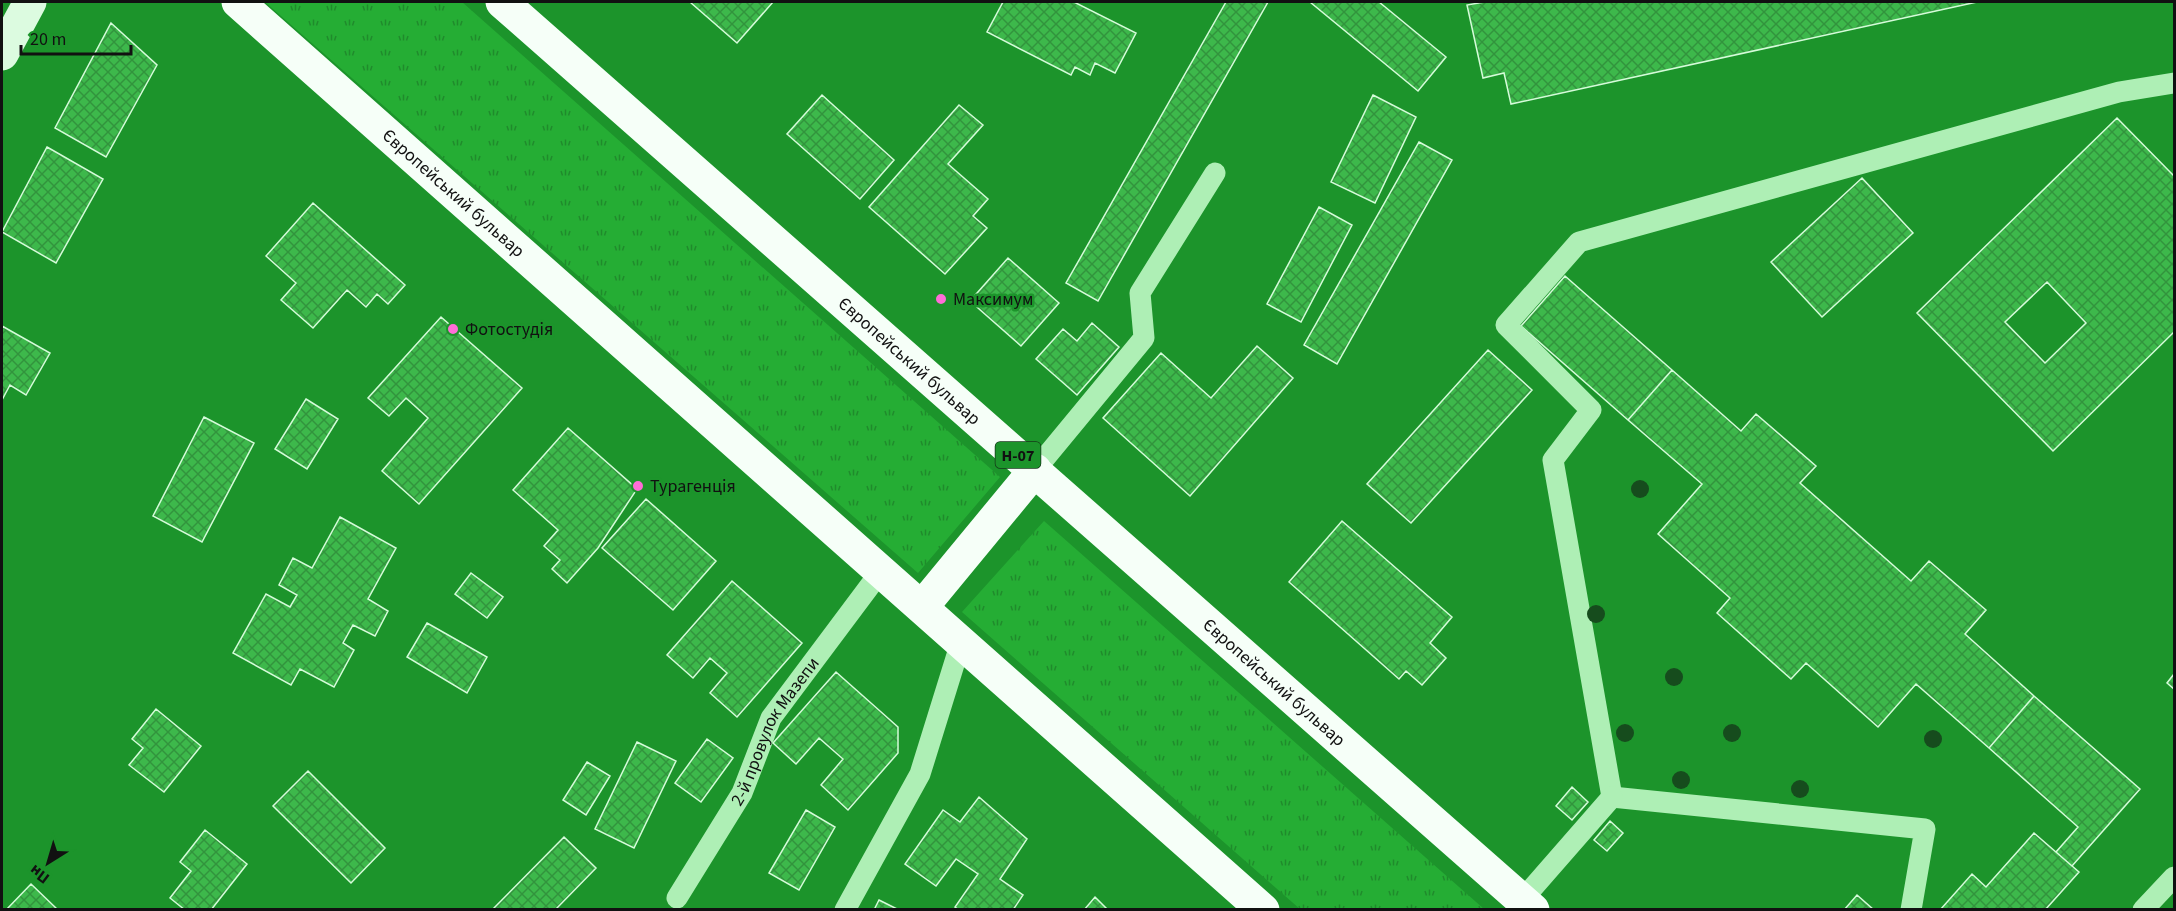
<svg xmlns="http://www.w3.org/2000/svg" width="2176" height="911" viewBox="0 0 2176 911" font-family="'Source Sans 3',sans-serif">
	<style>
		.grass { fill: url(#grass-tufts) }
		.building { fill: url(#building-cross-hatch); stroke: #d5fbd9; stroke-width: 1.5; fill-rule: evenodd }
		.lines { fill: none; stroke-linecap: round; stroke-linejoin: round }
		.service { stroke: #aeefb5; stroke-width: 21 }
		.secondary { stroke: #dcfbe0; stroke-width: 33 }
		.primary { stroke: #f6fff8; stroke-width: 33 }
		.tree { fill: #164c1d }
		.poi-dot { fill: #ff6dd7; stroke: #1c942b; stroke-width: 2 }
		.labels { text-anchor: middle; stroke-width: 5; stroke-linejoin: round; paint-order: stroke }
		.shield { fill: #1c942b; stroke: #143819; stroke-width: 1.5 }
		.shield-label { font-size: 16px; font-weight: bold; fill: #111 }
		.street-label { font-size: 18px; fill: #111; stroke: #1c942b }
		.poi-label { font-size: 18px; fill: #111; stroke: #1c942b; text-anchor: start }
	</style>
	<defs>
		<pattern id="grass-tufts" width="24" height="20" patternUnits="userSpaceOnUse" patternTransform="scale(1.5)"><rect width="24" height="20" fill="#25ad34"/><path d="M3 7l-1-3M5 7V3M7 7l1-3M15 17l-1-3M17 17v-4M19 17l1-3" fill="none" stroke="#1f8b2b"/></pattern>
		<pattern id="building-cross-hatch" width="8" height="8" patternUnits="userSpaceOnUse" patternTransform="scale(1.5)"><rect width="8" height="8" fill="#3db84b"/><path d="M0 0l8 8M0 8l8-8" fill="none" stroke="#32943d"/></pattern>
	</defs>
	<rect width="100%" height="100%" fill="#1c942b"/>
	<!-- grass -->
	<path class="grass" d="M 265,2 L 462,2 L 1000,477 L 918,573 Z
		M 1044,521 L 1484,909 L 1300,909 L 962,612 Z"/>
	<!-- building -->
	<path class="building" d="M 690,2 L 773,2 L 737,43 Z
		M 1003,2 L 1074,2 L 1136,33 L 1115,73 L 1095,63 L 1090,75 L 1075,67 L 1071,75 L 987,32 Z
		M 1226,2 L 1268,2 L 1098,301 L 1066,283 Z
		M 1310,2 L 1379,2 L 1446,57 L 1418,91 Z
		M 1484,2 L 1977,2 L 1511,104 L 1504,73 L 1483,78 L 1467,5 Z
		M 111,23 L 157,65 L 106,157 L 55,128 Z
		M 822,95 L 894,160 L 860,199 L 787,134 Z
		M 1373,95 L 1416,117 L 1375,203 L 1331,182 Z
		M 959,105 L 983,125 L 948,164 L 988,199 L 973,216 L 987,228 L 945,274 L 869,207 Z
		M 2117,118 L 2174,176 L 2174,332 L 2053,451 L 1917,313 ZM 2047,282 L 2086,323 L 2045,363 L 2005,322 Z
		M 1419,142 L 1452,160 L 1337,364 L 1304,345 Z
		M 47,147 L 103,179 L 56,263 L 2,232 Z
		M 1862,178 L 1913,233 L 1822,317 L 1771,262 Z
		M 313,203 L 405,285 L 388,304 L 377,294 L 366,307 L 347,290 L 313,328 L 281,300 L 296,283 L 266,256 Z
		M 1319,207 L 1352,225 L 1301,322 L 1267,304 Z
		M 1008,258 L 1059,303 L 1021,346 L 970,301 Z
		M 1565,276 L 1672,370 L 1628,420 L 1521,326 Z
		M 441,317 L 522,388 L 419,504 L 382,471 L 428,418 L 406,398 L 389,416 L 368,398 Z
		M 1092,323 L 1119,347 L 1077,395 L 1036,359 L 1063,329 L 1077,341 Z
		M 2,326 L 50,353 L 26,395 L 10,385 L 2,400 Z
		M 1257,346 L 1293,378 L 1190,496 L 1103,418 L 1161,353 L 1211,398 Z
		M 1488,350 L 1532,390 L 1411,523 L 1367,484 Z
		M 1672,370 L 1741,431 L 1756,414 L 1816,466 L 1800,483 L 1911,581 L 1929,561 L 1986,610 L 1965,634 L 2034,696 L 1989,748 L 1916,684 L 1878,727 L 1806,663 L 1791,679 L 1717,613 L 1730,598 L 1658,534 L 1702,484 L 1628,420 Z
		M 306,399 L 338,419 L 307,469 L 275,449 Z
		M 204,417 L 254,443 L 202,542 L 153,516 Z
		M 568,428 L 637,489 L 598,548 L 567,583 L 552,569 L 560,560 L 544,546 L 558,530 L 513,490 Z
		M 646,499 L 716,561 L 673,610 L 602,548 Z
		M 340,517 L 396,548 L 368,599 L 388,611 L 375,636 L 353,625 L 343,643 L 354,650 L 334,687 L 300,669 L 291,685 L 233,653 L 266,594 L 290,607 L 297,595 L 279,585 L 293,558 L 312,568 Z
		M 1342,521 L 1452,617 L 1430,643 L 1446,658 L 1422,685 L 1406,671 L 1399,679 L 1289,582 Z
		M 471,573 L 503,597 L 487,618 L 455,594 Z
		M 732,581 L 802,643 L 737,717 L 710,693 L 727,673 L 710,658 L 693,678 L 667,655 Z
		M 427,623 L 487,657 L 467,693 L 407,657 Z
		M 836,672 L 898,727 L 898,753 L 848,810 L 821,785 L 843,759 L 819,738 L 796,764 L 773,743 Z
		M 2174,674 L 2174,689 L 2167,683 Z
		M 2034,696 L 2140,789 L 2072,866 L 2056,852 L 2078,827 L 1989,748 Z
		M 156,709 L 201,746 L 164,792 L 129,765 L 143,748 L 132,739 Z
		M 707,739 L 733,758 L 701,802 L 675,783 Z
		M 637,742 L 676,761 L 634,848 L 595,829 Z
		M 587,762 L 610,776 L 586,815 L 563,800 Z
		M 308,771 L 385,848 L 351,883 L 273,806 Z
		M 1572,787 L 1588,802 L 1572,820 L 1556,806 Z
		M 979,797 L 1027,839 L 1000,879 L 1023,895 L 1013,910 L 959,910 L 955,907 L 978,874 L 956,859 L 936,886 L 905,864 L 943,810 L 960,822 Z
		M 806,810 L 835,827 L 799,890 L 769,873 Z
		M 1610,821 L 1623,833 L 1607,851 L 1594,840 Z
		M 205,830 L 247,864 L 211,910 L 185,910 L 170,898 L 191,871 L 180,862 Z
		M 2034,833 L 2079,872 L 2045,910 L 1940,910 L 1972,874 L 1986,887 Z
		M 564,837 L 596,868 L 555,910 L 492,910 Z
		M 31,884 L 58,910 L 6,910 Z
		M 1857,895 L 1874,910 L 1844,910 Z
		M 1095,897 L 1108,910 L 1084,910 Z
		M 879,900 L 899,910 L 874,910 Z"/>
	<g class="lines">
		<!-- service -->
		<g class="service">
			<path d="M 1035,470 L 1144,338 L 1140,293 L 1215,173"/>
			<path d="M 1612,797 L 1553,460 L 1591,410 L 1506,325 L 1579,242 L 2119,92 L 2174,83"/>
			<path d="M 1612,797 L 1925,829 L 1911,910"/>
			<path id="s1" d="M 677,898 L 742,793 L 771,718 L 881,571"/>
			<path d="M 1522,900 L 1612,797"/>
			<path d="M 845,910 L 920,774 L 961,642"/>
			<path d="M 2143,910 L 2174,877"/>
		</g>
		<!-- secondary -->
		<path class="secondary" d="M 2,54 L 30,2"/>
		<!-- primary -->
		<g class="primary">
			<path id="s2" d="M 238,2 L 1263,910"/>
			<path id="s3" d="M 502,2 L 1533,910"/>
			<path d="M 922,607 L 1035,470"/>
		</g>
	</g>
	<!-- trees -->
	<g class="tree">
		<circle cx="1640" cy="489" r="9"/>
		<circle cx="1596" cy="614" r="9"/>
		<circle cx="1674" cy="677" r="9"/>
		<circle cx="1625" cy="733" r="9"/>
		<circle cx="1732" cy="733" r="9"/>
		<circle cx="1933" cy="739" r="9"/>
		<circle cx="1681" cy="780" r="9"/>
		<circle cx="1800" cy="789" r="9"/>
	</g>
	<!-- markers -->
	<g class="poi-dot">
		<circle cx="941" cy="299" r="6"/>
		<circle cx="453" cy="329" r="6"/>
		<circle cx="638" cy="486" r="6"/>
	</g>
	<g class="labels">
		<!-- shield labels -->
		<rect class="shield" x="995.5" y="442" width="45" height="26" rx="4.5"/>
		<g class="shield-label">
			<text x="1018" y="461">Н-07</text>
		</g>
		<!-- street labels -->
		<g class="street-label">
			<text dy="6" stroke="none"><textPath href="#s2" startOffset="288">Європейський бульвар</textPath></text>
			<text dy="6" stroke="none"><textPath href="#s3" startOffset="543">Європейський бульвар</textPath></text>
			<text dy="6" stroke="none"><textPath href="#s3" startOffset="1029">Європейський бульвар</textPath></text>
			<text dy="6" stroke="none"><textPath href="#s1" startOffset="194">2-й провулок Мазепи</textPath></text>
		</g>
		<!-- poi labels -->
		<g class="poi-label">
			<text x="953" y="305">Максимум</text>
			<text x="465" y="335">Фотостудія</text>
			<text x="650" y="492">Турагенція</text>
		</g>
	</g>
	<!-- border -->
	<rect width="2176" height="911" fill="none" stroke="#111111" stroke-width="6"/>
	<!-- north arrow -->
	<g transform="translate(48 863) rotate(217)" stroke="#1c942b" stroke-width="4.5" paint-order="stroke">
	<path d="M0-4.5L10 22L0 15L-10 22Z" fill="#111111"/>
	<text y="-9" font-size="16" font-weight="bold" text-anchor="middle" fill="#111111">Пн</text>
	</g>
	<!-- scale -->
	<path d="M21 45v9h110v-9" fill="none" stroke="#111111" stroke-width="3"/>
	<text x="30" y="45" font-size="18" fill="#111111" stroke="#1c942b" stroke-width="4.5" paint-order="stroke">20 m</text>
</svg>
